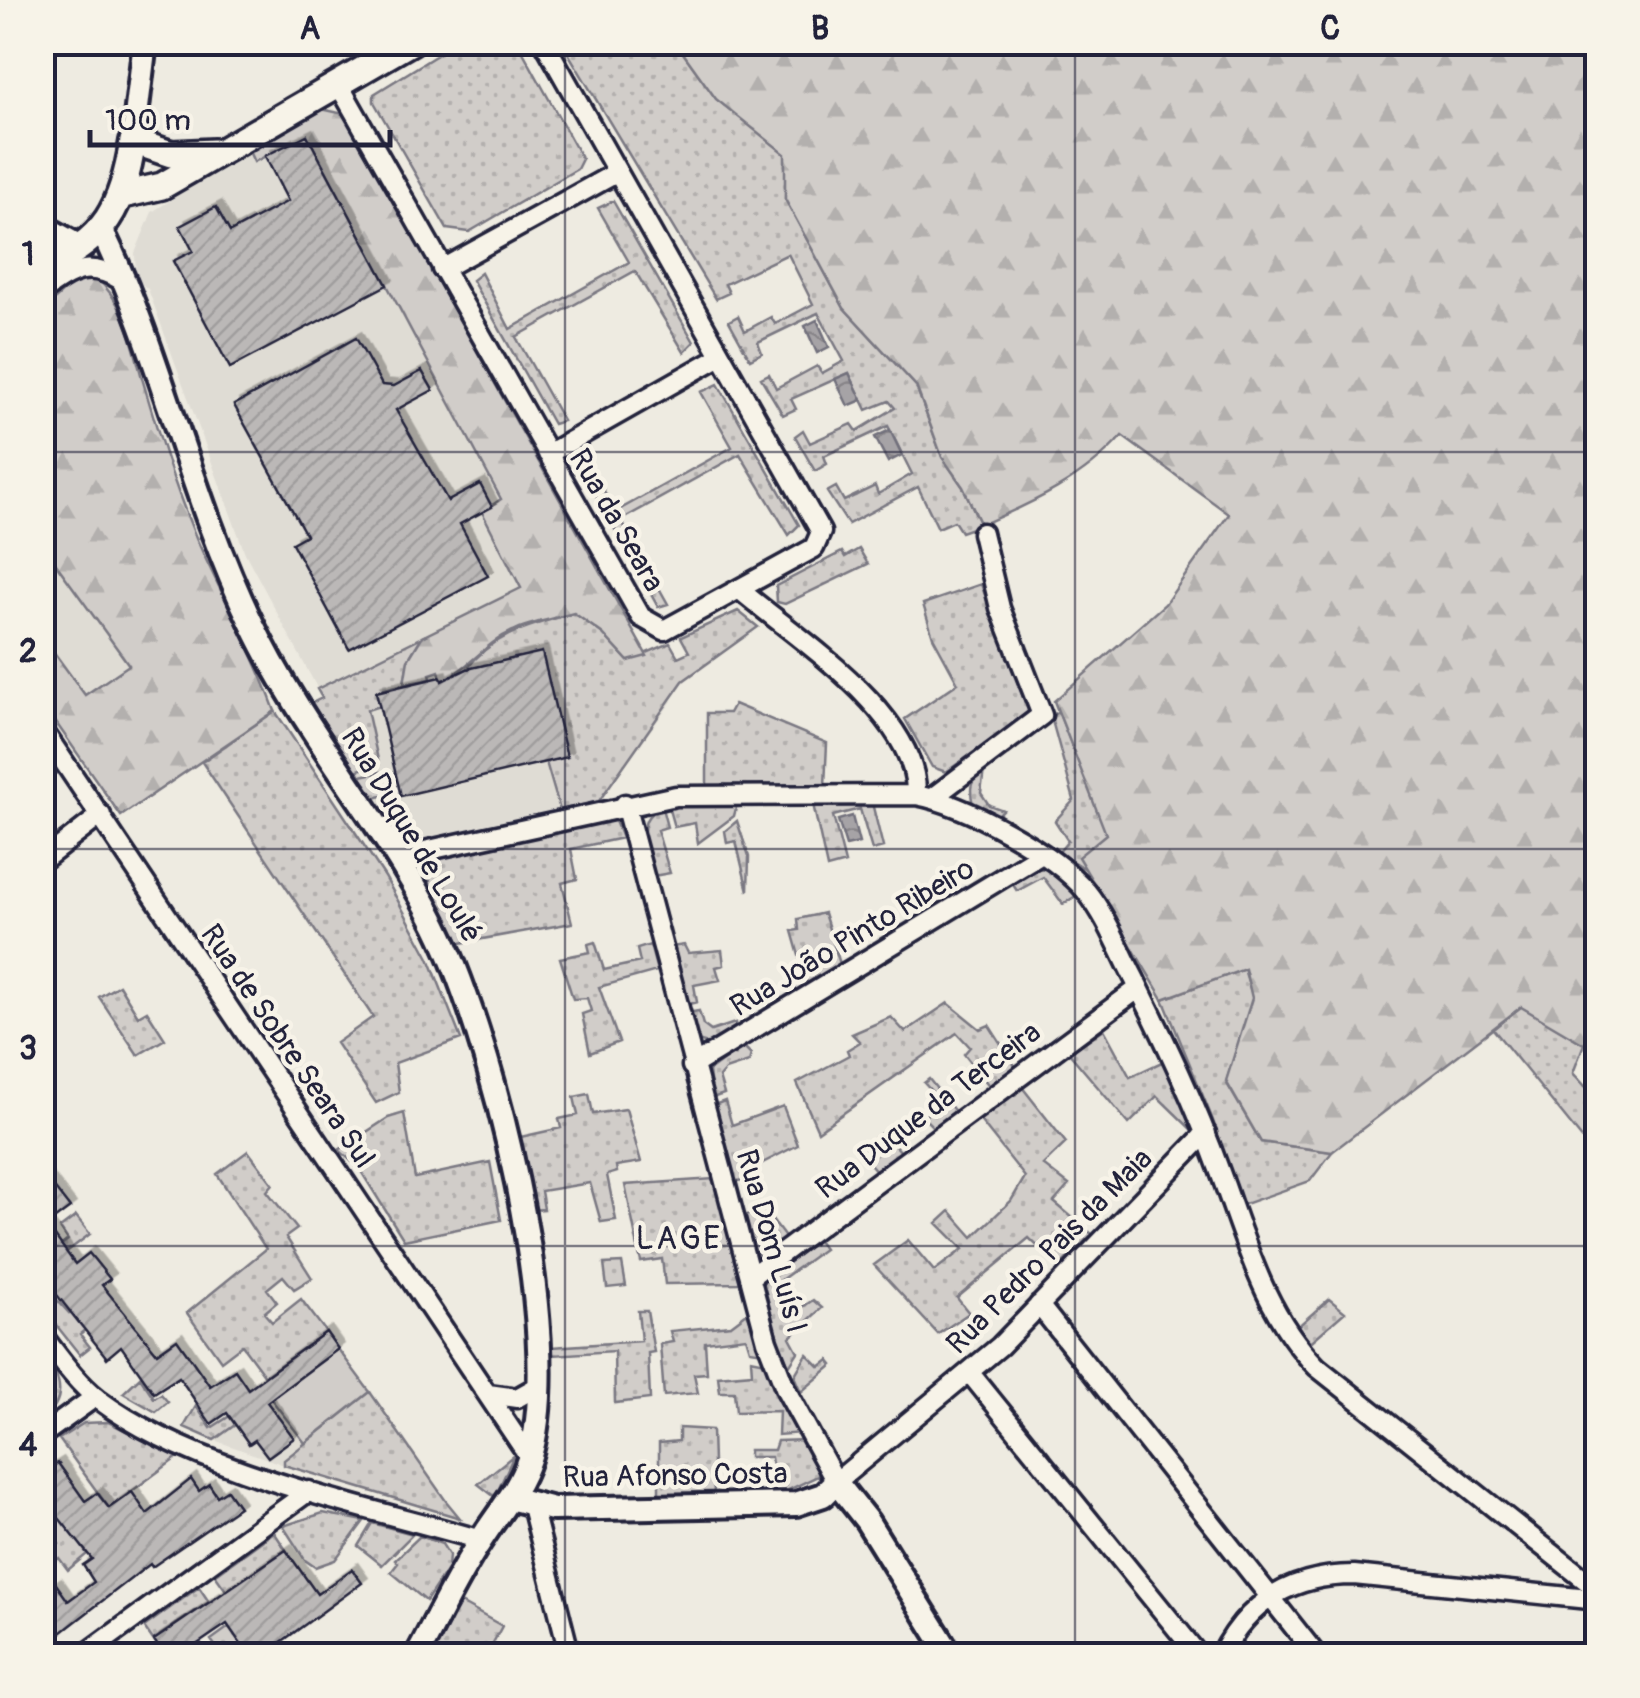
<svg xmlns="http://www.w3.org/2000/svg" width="1640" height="1698" viewBox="0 0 1640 1698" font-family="Pangolin,sans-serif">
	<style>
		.built { fill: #dfdcd4 }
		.grass { fill: url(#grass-dots); stroke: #7a7882; stroke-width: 2.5 }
		.forest { fill: url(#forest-firs); stroke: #7a7882; stroke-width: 2.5 }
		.pitch { fill: #d1cdc9; stroke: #7a7882; stroke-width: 2.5 }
		.water { fill: url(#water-waves); stroke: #716f7b; stroke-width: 2.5 }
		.building { fill: url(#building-hatch); stroke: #22223b; stroke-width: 2.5; filter: url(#shadow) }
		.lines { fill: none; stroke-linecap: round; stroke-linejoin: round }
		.minor-casing { stroke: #22223b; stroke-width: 25 }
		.tertiary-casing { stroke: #22223b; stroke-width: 30 }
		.secondary-casing { stroke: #22223b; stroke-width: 32 }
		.minor { stroke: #f7f3e8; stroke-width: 18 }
		.tertiary { stroke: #f7f3e8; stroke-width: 22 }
		.secondary { stroke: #f7f3e8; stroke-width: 25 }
		.grid { fill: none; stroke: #22223b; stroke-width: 2.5; stroke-opacity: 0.55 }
		.labels { text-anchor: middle; stroke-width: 9; stroke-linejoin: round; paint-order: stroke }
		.street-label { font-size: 30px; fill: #22223b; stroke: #f7f3e8 }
		.neighbourhood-label { font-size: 32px; letter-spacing: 2.5px; fill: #22223b; stroke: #f7f3e8 }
		.neatline { fill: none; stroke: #22223b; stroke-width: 4 }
		.grid-label { font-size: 32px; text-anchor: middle; font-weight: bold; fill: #22223b }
	</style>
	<defs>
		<pattern id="grass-dots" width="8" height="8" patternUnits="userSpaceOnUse" patternTransform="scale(2.5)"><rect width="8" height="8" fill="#d1cdc9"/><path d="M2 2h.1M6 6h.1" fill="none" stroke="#b3b0ae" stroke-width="1.8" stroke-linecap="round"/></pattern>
		<pattern id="forest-firs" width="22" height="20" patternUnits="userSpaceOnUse" patternTransform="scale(2.5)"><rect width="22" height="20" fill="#d1cdc9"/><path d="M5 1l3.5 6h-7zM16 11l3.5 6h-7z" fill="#b3b0ae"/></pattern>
		<pattern id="water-waves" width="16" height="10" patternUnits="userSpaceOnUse" patternTransform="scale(2.5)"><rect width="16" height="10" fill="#a6a3a6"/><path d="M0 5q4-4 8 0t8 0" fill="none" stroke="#878488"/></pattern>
		<pattern id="building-hatch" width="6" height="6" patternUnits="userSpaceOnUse" patternTransform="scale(2.5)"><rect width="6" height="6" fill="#bbb8b7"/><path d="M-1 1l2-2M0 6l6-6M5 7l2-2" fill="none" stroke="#a09e9e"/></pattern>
		<filter id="shadow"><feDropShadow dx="5.5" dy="-5.5" stdDeviation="0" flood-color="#0004"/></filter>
	</defs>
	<rect width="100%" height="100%" fill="#eeebe1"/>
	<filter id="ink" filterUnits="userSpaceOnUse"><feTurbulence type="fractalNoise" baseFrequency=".01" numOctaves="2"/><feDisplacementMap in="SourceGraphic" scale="20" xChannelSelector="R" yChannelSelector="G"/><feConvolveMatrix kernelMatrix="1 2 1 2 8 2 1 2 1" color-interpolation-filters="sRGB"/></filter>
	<g filter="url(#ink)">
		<!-- built -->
		<path class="built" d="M 332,108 L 344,114 L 353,129 L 672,701 L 599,801 L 423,842 L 403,839 L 387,822 L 312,703 L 322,697 L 245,553 L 148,289 L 136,279 L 135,253 L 152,212 L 301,116 Z
			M 42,546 L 129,665 L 85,695 L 43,636 Z
			M 271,1399 L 305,1443 L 284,1465 L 214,1440 Z"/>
		<!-- grass -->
		<path class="grass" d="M 458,42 L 518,43 L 582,159 L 577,169 L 469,232 L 447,229 L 374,102 L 374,94 Z
			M 562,43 L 676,43 L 716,99 L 786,154 L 785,199 L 844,308 L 916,386 L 942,457 L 963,487 L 981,525 L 961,532 L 954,521 L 938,528 L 918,487 L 848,524 L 827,492 L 836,487 L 844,501 L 875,486 L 878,494 L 912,474 L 888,426 L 824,456 L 827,464 L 815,471 L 795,436 L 803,430 L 810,443 L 852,424 L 857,431 L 895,408 L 889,401 L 867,410 L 849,373 L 791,399 L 796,409 L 783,415 L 761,378 L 769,374 L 776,388 L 817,366 L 822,373 L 844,361 L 818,313 L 758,342 L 762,353 L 750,359 L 729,321 L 738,316 L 745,331 L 771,317 L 775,324 L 813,304 L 788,254 L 725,284 L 729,293 L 716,299 Z
			M 613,201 L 694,342 L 684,352 L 635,271 L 516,337 L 563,421 L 553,424 L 472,280 L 481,273 L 510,329 L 629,262 L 598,208 Z
			M 718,384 L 799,525 L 789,535 L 740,454 L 621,520 L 668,604 L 658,607 L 578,463 L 586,456 L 615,512 L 732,447 L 701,392 Z
			M 859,549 L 868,564 L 785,604 L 777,602 L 776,586 L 842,552 L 845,557 Z
			M 981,584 L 1029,713 L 946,772 L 932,767 L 905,719 L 958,683 L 933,637 L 923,604 Z
			M 738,611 L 758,627 L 683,681 L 599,801 L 560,810 L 546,762 L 567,757 L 467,669 C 493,633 534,625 574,613 L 603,634 L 628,661 L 670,643 L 678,657 L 689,652 L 681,637 Z
			M 422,637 L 408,660 L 404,684 L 377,691 L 380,706 L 367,710 L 379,764 L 358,770 L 361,776 L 380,772 L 386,795 L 369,799 L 312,703 L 322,698 L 317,689 Z
			M 734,704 L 827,743 L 825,786 L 707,785 L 707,713 L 729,713 Z
			M 275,711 L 385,877 L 429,958 L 461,1039 L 395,1063 L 399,1092 L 376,1103 L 336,1043 L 373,1017 L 202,762 Z
			M 1058,711 L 1107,834 L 1079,857 L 1087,870 L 1058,853 L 1068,841 L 1055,821 L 1074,800 L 1051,717 Z
			M 984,769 L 981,793 L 989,805 L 1003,810 L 995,818 L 973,805 C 969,788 970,780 984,769 Z
			M 872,803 L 883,847 L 872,850 L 860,809 L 833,816 L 845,863 L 827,868 L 813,804 Z
			M 737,804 L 734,816 L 698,843 L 695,823 L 674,827 L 668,806 Z
			M 662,808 L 667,827 L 657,830 L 670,873 L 653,876 C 648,855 631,816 662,808 Z
			M 605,819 L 615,821 L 622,838 L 571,849 L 577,879 L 562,883 L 572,923 L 460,943 C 444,913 412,882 442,855 Z
			M 737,821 L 749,857 L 748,891 L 736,841 L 727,843 L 725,831 Z
			M 1037,868 L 1050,870 L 1079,894 L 1063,904 L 1043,877 L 1017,891 L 1012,883 Z
			M 824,913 L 841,967 L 808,987 L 792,931 L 799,930 L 798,919 Z
			M 595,942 L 604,970 L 640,962 L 637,949 L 650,945 L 657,971 L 599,987 L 619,1042 L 590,1053 L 582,1014 L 591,1011 L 587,998 L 573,999 L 560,958 L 590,952 L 588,944 Z
			M 684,945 L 688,953 L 722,950 L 724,965 L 716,967 L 720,980 L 694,985 L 697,1002 L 685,1005 L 671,947 Z
			M 1244,969 L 1253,998 L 1226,1082 L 1261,1142 L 1332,1152 L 1310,1181 L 1242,1205 L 1212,1118 L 1163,999 Z
			M 119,985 L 138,1016 L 147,1011 L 165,1039 L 138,1055 L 99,997 Z
			M 948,1003 L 980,1029 L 989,1025 L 1017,1069 L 991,1088 L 964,1054 L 970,1047 L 957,1033 L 818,1131 L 797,1083 L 849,1055 L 847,1050 L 860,1042 L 852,1034 L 891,1017 L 905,1032 Z
			M 1521,1006 L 1584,1044 L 1573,1073 L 1597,1099 L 1597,1157 L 1493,1029 Z
			M 699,1011 L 703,1025 L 711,1031 L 735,1023 L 736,1030 L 708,1044 L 697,1041 L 687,1013 Z
			M 1104,1029 L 1130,1077 L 1166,1060 L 1195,1133 L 1157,1096 L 1129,1124 L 1069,1053 Z
			M 743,1046 L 751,1054 L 749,1062 L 725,1070 L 719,1077 L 724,1094 L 712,1098 L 709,1071 Z
			M 929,1079 L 957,1114 L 936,1130 L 923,1117 L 943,1104 L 924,1083 Z
			M 1022,1087 L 1066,1143 L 1043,1165 L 1069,1185 L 1054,1202 L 1092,1234 L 1059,1267 L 1029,1238 L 957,1298 L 969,1313 L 938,1334 L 874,1265 L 908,1240 L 934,1271 L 963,1249 L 937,1223 L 950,1211 L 973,1237 L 1011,1201 L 1025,1177 L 978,1118 Z
			M 589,1094 L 593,1114 L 626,1109 L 641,1162 L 616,1166 L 617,1172 L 607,1175 L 616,1220 L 601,1222 L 590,1183 L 541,1191 L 544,1209 L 530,1210 L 516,1138 L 561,1128 L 559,1119 L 578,1115 L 574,1097 Z
			M 725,1101 L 732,1125 L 783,1106 L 798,1145 L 747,1171 L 746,1179 L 734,1182 L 714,1105 Z
			M 404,1113 L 415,1178 L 490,1162 L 501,1220 L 404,1240 L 359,1168 L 339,1150 L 388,1118 Z
			M 883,1132 L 903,1154 L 878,1173 L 858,1150 Z
			M 248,1151 L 273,1184 L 267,1191 L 297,1229 L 286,1237 L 312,1278 L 294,1289 L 283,1276 L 267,1289 L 277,1302 L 264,1313 L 272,1322 L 301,1299 L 326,1332 L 265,1376 L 242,1345 L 221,1361 L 187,1313 L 266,1249 L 217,1174 Z
			M 714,1179 L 740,1283 L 665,1284 L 662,1259 L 641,1262 L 625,1185 Z
			M 763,1208 L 787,1240 L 760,1255 L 752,1250 L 743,1217 Z
			M 76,1216 L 90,1234 L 43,1270 L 43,1259 L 68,1240 L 60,1228 Z
			M 816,1238 L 824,1249 L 781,1280 L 804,1306 L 813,1300 L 822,1308 L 790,1337 L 798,1352 L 789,1366 L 774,1333 L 762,1283 Z
			M 622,1263 L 626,1286 L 607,1288 L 604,1264 Z
			M 97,1292 L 111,1309 L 80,1334 L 90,1347 L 80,1355 L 45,1311 L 58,1301 L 69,1313 Z
			M 1329,1299 L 1345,1312 L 1306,1346 L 1295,1329 Z
			M 638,1311 L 647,1311 L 654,1352 L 648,1353 L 650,1399 L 615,1403 L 614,1351 L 553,1355 L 552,1347 L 641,1341 Z
			M 747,1313 L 763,1352 L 750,1350 L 746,1337 L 705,1342 L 707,1373 L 694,1374 L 698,1393 L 664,1396 L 660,1344 L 673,1342 L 670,1331 L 731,1325 Z
			M 807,1354 L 820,1367 L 829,1360 L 833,1365 L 801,1392 L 794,1376 Z
			M 751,1359 L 766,1362 L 802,1433 L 778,1435 L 779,1411 L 736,1412 L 734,1392 L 720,1392 L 718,1376 L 752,1373 Z
			M 43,1367 L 55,1373 C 64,1392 58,1407 43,1419 Z
			M 140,1377 L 154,1398 L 161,1394 L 168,1402 L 156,1412 L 123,1393 Z
			M 370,1392 L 446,1501 L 460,1518 L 284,1465 L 284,1460 Z
			M 196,1406 L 211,1428 L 236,1412 L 242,1420 L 214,1440 L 184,1427 Z
			M 108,1422 L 178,1457 L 109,1508 L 59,1439 L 84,1423 Z
			M 679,1428 L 712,1430 L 714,1497 L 659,1496 L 659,1443 L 679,1441 Z
			M 806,1440 L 820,1466 L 818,1476 L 776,1496 L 771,1457 L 749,1457 L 749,1450 L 774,1450 L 777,1441 Z
			M 514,1455 L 495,1497 L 478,1484 Z
			M 43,1497 L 55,1515 L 60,1513 L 87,1554 L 68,1570 L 59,1558 L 43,1569 L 42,1557 L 59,1544 L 43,1520 Z
			M 323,1513 L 364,1521 L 335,1560 L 315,1567 L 305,1560 L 283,1526 Z
			M 372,1523 L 413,1534 L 382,1565 L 358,1546 Z
			M 274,1532 L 286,1550 L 231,1588 L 232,1599 L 215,1575 Z
			M 420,1536 L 442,1544 L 449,1555 L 448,1568 L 426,1601 L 391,1572 L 398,1563 L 395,1560 Z
			M 199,1587 L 209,1602 L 153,1640 L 144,1627 Z
			M 459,1602 L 502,1626 L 493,1643 L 517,1655 L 428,1656 Z
			M 229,1627 L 243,1646 L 222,1655 L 211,1640 Z"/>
		<!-- forest -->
		<path class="forest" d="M 676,43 L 1597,43 L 1597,1033 L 1584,1044 L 1521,1007 L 1332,1152 L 1261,1142 L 1226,1081 L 1252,998 L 1245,969 L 1163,999 L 1078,857 L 1106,834 L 1054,701 L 1165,604 L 1229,514 L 1122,436 C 1084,479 1033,503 981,525 L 963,487 L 942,457 L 916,386 L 844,308 L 785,199 L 785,154 L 716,99 Z
			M 317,108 L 344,114 L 353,129 L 647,656 L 628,661 L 603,634 L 574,613 C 554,619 531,622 513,631 C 485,643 470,668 442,681 L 439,671 L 430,674 L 431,679 L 404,684 L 408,660 L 422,637 L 521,588 L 482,512 L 501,499 L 307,135 L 254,162 L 248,149 Z
			M 95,277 C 125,301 132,342 142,378 C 159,436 177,496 202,551 C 227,605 255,655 275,711 L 121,816 L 43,704 L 42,636 L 85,695 L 129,665 L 43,546 L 43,310 L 77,279 Z"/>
		<!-- pitch -->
		<path class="pitch" d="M 338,1349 L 370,1392 L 305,1443 L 271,1399 Z"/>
		<!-- water -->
		<path class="water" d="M 817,320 L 829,347 L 817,353 L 805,326 Z
			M 849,373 L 862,400 L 848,406 L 835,379 Z
			M 890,430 L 902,455 L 888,462 L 875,437 Z
			M 852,816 L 859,843 L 846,846 L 838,820 Z"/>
		<!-- building -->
		<path class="building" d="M 307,135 L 387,285 L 230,368 L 173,261 L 193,251 L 180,226 L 216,207 L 230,232 L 288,201 L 265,156 Z
			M 356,338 L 382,385 L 394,386 L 422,371 L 433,390 L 396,410 L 448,501 L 480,484 L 492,507 L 460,524 L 488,576 L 349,649 L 292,543 L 306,535 L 234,405 Z
			M 542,652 L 567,757 L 401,796 L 376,692 L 441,677 L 442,681 L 467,669 Z
			M 42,1172 L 70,1208 L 47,1225 L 75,1264 L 89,1253 L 110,1279 L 102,1285 L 157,1353 L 177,1339 L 210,1386 L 235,1370 L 248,1389 L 326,1332 L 338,1349 L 267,1402 L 294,1438 L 268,1457 L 255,1440 L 249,1444 L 227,1413 L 211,1424 L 179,1377 L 154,1393 L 121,1346 L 107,1358 L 42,1276 Z
			M 58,1463 L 85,1501 L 97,1493 L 109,1508 L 132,1492 L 147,1514 L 191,1479 L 199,1491 L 209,1484 L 217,1496 L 227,1490 L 239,1507 L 152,1567 L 150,1564 L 57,1636 L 42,1616 L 42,1593 L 56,1584 L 68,1601 L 94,1582 L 83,1565 L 92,1559 L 42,1497 L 42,1473 Z
			M 286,1550 L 317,1594 L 352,1569 L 362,1583 L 262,1656 L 249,1656 L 227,1624 L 180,1656 L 164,1656 L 154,1640 Z"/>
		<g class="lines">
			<defs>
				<path id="minor" d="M 339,85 L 641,617 L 664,630 L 814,548 L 821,532 L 544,42
					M 442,269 L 616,173
					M 48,288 C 76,267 92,263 123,281
					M 548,454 L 719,357
					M 740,590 C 795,637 919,715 916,795
					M 42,729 L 530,1458
					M 932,798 L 1042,715 L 1000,608 L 982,533
					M 625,804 L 767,1341 L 786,1390 L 836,1482 L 1000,1346 L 1206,1133
					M 397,857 L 676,796 L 916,795 C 965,804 1053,852 1086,891 C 1107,917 1119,949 1134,978 C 1165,1041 1196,1105 1220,1172 C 1246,1242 1264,1313 1317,1367 L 1598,1590
					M 42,861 L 101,815
					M 692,1066 L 1040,855
					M 750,1277 L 1139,988
					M 1039,1305 L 1317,1656
					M 42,1335 C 59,1357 76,1382 98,1399 C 195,1472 364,1506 481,1540
					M 969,1372 L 1199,1656
					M 488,1394 L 517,1398 L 540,1385
					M 42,1435 L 95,1397
					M 532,1506 L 570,1656
					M 83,1656 L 309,1491
					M 704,1656 L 716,1656
					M 1221,1656 C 1249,1600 1293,1575 1354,1575 L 1598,1600"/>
				<path id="tertiary" d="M 133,141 L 145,42
					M 42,226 L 80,247
					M 101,229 C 161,353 190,496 251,622 C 300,726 377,814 431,915 C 491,1027 568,1337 529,1459 C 519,1490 498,1513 481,1540 C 457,1576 438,1617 417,1656
					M 510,1498 L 553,1509 L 796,1504 L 823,1495 L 836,1482 L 867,1521 L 951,1656"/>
				<path id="secondary" d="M 123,195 L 162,186 L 411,42
					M 42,267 C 106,242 123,205 133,141 L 171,154 L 214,152"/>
			</defs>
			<!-- minor casing -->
			<use href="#minor" class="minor-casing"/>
			<!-- tertiary casing -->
			<use href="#tertiary" class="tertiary-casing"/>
			<!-- secondary casing -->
			<use href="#secondary" class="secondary-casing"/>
			<!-- minor -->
			<use href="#minor" class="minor"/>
			<!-- tertiary -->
			<use href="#tertiary" class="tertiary"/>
			<!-- secondary -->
			<use href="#secondary" class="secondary"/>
		</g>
	</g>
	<!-- grid -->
	<path class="grid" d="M 565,42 L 565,1656M 1075,42 L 1075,1656M 42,452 L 1598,452M 42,849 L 1598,849M 42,1246 L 1598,1246"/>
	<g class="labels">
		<!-- street labels -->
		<g class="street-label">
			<text transform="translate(617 520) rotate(60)" y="10">Rua da Seara</text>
			<text transform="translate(412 835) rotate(59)" y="10">Rua Duque de Loulé</text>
			<text transform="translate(852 937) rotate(-31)" y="10">Rua João Pinto Ribeiro</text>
			<text transform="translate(288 1046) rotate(56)" y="10">Rua de Sobre Seara Sul</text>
			<text transform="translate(928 1110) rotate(-37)" y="10">Rua Duque da Terceira</text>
			<text transform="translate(772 1241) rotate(74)" y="10">Rua Dom Luís I</text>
			<text transform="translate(1049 1251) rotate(-45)" y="10">Rua Pedro Pais da Maia</text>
			<text transform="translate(675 1475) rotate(-1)" y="10">Rua Afonso Costa</text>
		</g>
		<!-- neighbourhood labels -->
		<g class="neighbourhood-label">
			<text x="679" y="1249">LAGE</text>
		</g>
	</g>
	<!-- margin -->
	<rect width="1640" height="1698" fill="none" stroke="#f7f3e8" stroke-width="110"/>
	<!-- scale -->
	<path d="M90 130v15h300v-15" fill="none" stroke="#22223b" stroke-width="5"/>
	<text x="105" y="130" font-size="30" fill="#22223b" stroke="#f7f3e8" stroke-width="8" paint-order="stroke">100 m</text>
	<rect x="55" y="55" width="1530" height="1588" class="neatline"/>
	<g class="grid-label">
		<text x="310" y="39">A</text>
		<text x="820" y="39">B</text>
		<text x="1330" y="39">C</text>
		<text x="28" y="265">1</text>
		<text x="28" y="662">2</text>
		<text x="28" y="1059">3</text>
		<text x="28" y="1456">4</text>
	</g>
</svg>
